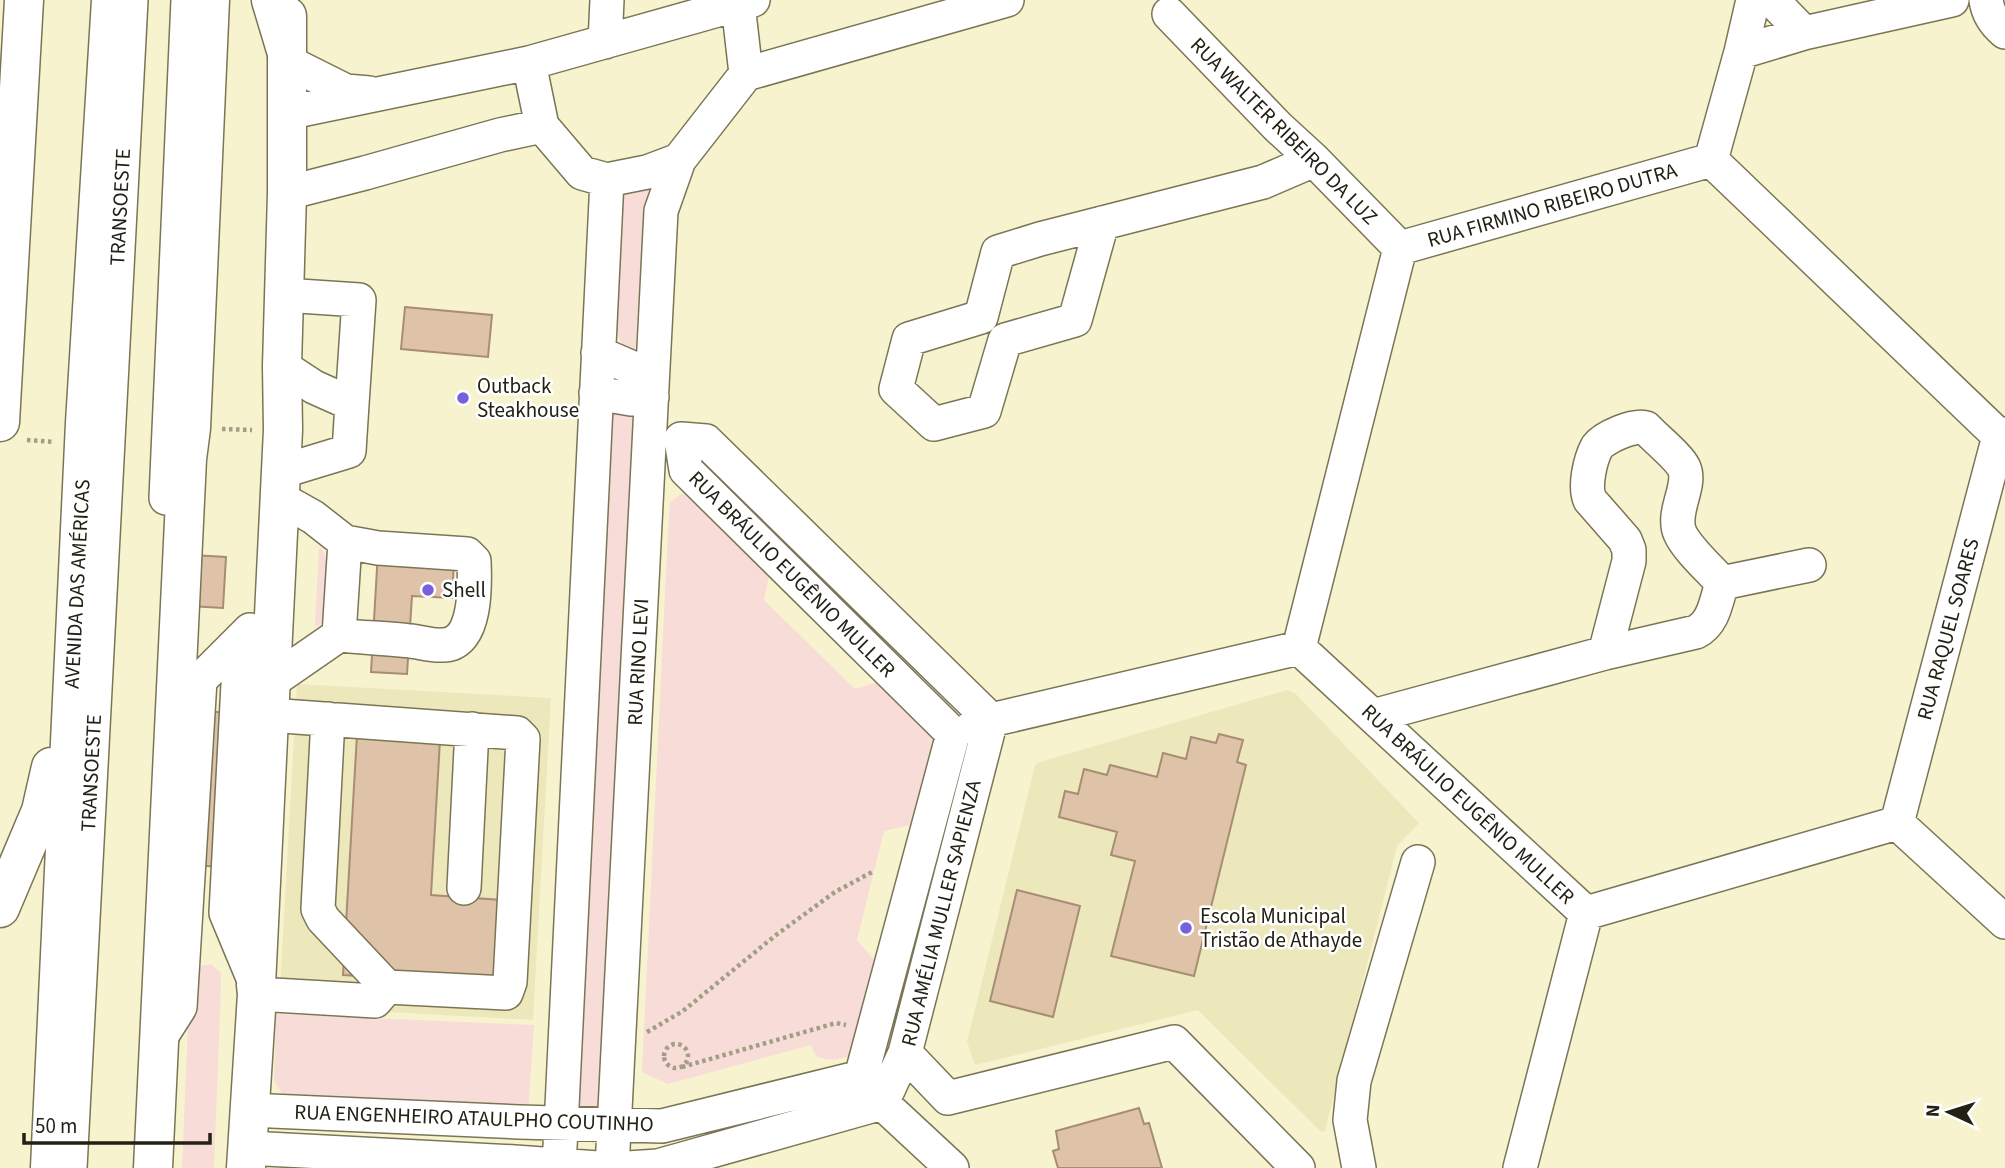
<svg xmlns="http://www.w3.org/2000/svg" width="2005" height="1168" viewBox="0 0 2005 1168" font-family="'Source Sans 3',sans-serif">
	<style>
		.built { fill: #ede7bc }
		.green { fill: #f7dcd7 }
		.building { fill: #dec3a8; stroke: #a78d74; stroke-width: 2 }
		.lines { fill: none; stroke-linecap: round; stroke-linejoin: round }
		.minor-casing { stroke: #7a7555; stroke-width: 36 }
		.major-casing { stroke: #7a7555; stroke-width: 41 }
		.highway-casing { stroke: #7a7555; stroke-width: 41 }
		.path { stroke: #a29e84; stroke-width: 4.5; stroke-dasharray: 3.5 3.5; stroke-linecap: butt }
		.minor { stroke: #fff; stroke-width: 33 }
		.major { stroke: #fff; stroke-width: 38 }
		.highway { stroke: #fff; stroke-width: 38 }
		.poi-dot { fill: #7660db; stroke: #fff; stroke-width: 2.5 }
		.labels { text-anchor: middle; stroke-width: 5; stroke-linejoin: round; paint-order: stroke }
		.street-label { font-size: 21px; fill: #232114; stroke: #fff }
		.poi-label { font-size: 21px; fill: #232114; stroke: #fff; text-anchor: start }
	</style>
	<rect width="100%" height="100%" fill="#f8f3cf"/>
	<!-- built -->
	<path class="built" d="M 297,684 L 551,698 L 533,1020 L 279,1006 Z
		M 1287,690 L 1296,694 L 1419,823 L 1397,846 L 1325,1131 L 1321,1132 L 1198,1010 L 975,1065 L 967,1042 L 1035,765 L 1040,762 Z"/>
	<!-- green -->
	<path class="green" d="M 654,185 L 645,204 L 635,354 L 626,351 L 613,326 L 622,198 L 630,190 Z
		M 609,412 L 636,413 L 601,1111 L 574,1110 Z
		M 681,494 L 690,494 L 769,576 L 764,600 L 855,689 L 881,681 L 933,738 L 910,825 L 884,831 L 857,940 L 876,962 L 850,1056 C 836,1060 829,1062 816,1056 L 811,1045 L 668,1084 L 642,1072 L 668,531 L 670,502 Z
		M 319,548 L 322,549 L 329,565 L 328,609 L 319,626 L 315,626 Z
		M 211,964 L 221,973 L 221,986 L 214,1168 L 182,1168 L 190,975 L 200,966 Z
		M 276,1014 L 534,1025 L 528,1112 L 286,1100 L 274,1081 Z"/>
	<!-- building -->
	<path class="building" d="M 405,307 L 492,315 L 488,357 L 401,349 Z
		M 379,534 L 454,562 L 452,598 L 412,596 L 407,674 L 371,672 Z
		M 192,555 L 226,557 L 223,608 L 189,606 Z
		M 202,711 L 231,713 L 222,867 L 192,865 Z
		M 1219,734 L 1243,740 L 1237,762 L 1246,765 L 1194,976 L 1111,956 L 1135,861 L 1111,855 L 1117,832 L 1059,817 L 1065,791 L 1078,794 L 1084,769 L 1107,775 L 1110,765 L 1157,777 L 1163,753 L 1186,759 L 1191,737 L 1216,743 Z
		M 357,735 L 440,740 L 431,895 L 502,900 L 497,984 L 343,975 Z
		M 1017,890 L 1080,906 L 1053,1017 L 990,1001 Z
		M 1139,1108 L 1144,1124 L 1149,1123 L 1162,1168 L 1058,1168 L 1053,1151 L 1059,1149 L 1056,1131 Z"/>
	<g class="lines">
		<defs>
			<path id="minor" d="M 1772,0 L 1804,33
				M 1986,0 C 1988,14 1994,23 2005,32
				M 738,4 L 746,74
				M 1169,14 L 1278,127 L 1314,160 L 1400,248
				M 605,42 L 607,0
				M 1741,52 L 1804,33 L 1952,0
				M 286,61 L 346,91 L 369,93
				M 529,63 L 542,126
				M 286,113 L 529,63 L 753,0
				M 1711,160 L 1741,52 L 1753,0
				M 287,193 L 365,173 L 500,135 L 542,126 L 582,173 L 607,180 L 647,172 L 679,160 L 746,74 L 1007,0
				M 1102,223 L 1075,320 L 1005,340 L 984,411 L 934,424 L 896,389 L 909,339 L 981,317 L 998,252 L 1040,239 L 1263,182 L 1314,160
				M 284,295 L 359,300 L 352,404
				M 596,393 L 631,399 L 652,397 L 635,369 L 598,353
				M 280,472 L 349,451 L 352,404 L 314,387 L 282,366
				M 166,498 L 188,0
				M 1722,583 L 1809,565
				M 250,631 L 239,665 L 226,913 L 256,985
				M 339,635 C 363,638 387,638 410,641 C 421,642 432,646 443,645 C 477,645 475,584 474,561 L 467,554 L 378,548 L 345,542
				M 1299,648 L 1400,248 L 1711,160 L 1999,436 L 2005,434
				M 1605,653 L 1629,561 L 1629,550 L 1625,540 L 1590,500 C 1584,487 1590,460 1597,447 C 1604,437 1635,424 1646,428 C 1655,438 1679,457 1684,468 C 1692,486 1671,512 1680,533 C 1687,549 1710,569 1722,583
				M 271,682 L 339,635 L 345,542 L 313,517 L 279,498
				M 1373,716 L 1605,653 L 1696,632 C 1714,623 1716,601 1722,583
				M 328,719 L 318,909 L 323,919 L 387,987
				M 972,727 L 991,720 L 1299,648 L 1586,913 L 1897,823 L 2005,922
				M 1897,823 L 1999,436
				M 464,888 L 472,729
				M 257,994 L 375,1001 L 387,987 L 506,993 L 510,982 L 523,739 L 517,733 L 269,715
				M 159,1040 L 180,1007 L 200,680 L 250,630
				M 905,1053 L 948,1098 L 1174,1042 L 1298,1168
				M 861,1077 L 953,734
				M 869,1087 L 882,1103 L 952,1168
				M 249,1110 L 519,1122 L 662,1126 L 861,1077
				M 247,1148 L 515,1162 L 598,1168
				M 70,1168 L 131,0
				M 559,1168 L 607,180
				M 612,1168 L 661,211 L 679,160
				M 628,1168 L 658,1166 L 882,1103 L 905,1053 L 991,720 L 706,441 L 681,439 L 686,470 L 953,734
				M 1359,1168 L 1350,1120 L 1354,1081 L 1418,862
				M 1520,1168 L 1586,913"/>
			<path id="major" d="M 0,422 L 24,0
				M 246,1168 L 257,994 L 256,985 L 283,430 L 282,366 L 287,193 L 287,16"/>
			<path id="highway" d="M 271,0 L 286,50
				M 0,908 L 41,811 L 51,767
				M 50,1168 L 85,423 L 111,0
				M 153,1168 L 187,459 L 191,428 L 210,0"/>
		</defs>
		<!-- minor casing -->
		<use href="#minor" class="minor-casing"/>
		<!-- major casing -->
		<use href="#major" class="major-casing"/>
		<!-- highway casing -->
		<use href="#highway" class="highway-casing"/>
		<!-- path -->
		<path class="path" d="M 222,429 L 252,430
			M 27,440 L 54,442
			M 647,1032 L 683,1011 L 776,935 L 835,892 L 874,871
			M664 1056a12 12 0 1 1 24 0a12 12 0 1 1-24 0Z
			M 682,1067 L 836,1023 L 846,1025"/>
		<!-- minor -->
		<use href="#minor" class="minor"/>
		<!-- major -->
		<use href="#major" class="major"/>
		<!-- highway -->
		<use href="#highway" class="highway"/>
	</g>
	<!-- markers -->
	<g class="poi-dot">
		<circle cx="463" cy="398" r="7"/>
		<circle cx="428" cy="590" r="7"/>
		<circle cx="1186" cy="928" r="7"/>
	</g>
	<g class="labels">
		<!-- street labels -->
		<g class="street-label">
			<text transform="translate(1284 131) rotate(45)" y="7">RUA WALTER RIBEIRO DA LUZ</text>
			<text transform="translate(1552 205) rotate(-16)" y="7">RUA FIRMINO RIBEIRO DUTRA</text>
			<text transform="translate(120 207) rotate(-87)" y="7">TRANSOESTE</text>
			<text transform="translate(792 574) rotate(45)" y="7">RUA BRÁULIO EUGÊNIO MULLER</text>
			<text transform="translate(77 584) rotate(-87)" y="7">AVENIDA DAS AMÉRICAS</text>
			<text transform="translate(1948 629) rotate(-75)" y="7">RUA RAQUEL SOARES</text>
			<text transform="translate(638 662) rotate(-87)" y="7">RUA RINO LEVI</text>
			<text transform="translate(91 773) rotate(-87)" y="7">TRANSOESTE</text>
			<text transform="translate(1468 804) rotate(43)" y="7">RUA BRÁULIO EUGÊNIO MULLER</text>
			<text transform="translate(941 913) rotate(-76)" y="7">RUA AMÉLIA MULLER SAPIENZA</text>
			<text transform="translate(474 1118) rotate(2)" y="7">RUA ENGENHEIRO ATAULPHO COUTINHO</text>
		</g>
		<!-- poi labels -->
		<g class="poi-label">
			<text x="477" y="393">Outback<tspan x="477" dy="24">Steakhouse</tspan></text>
			<text x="442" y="597">Shell</text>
			<text x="1200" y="923">Escola Municipal<tspan x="1200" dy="24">Tristão de Athayde</tspan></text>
		</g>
	</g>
	<!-- north arrow -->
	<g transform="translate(1949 1112) rotate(274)" stroke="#ffffff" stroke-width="5" paint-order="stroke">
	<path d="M0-5L12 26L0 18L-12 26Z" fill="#232114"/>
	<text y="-10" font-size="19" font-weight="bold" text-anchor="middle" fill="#232114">N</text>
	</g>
	<!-- scale -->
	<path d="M24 1133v10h186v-10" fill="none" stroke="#232114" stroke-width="3.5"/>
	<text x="35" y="1133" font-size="21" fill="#232114" stroke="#ffffff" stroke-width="5" paint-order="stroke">50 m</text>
</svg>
